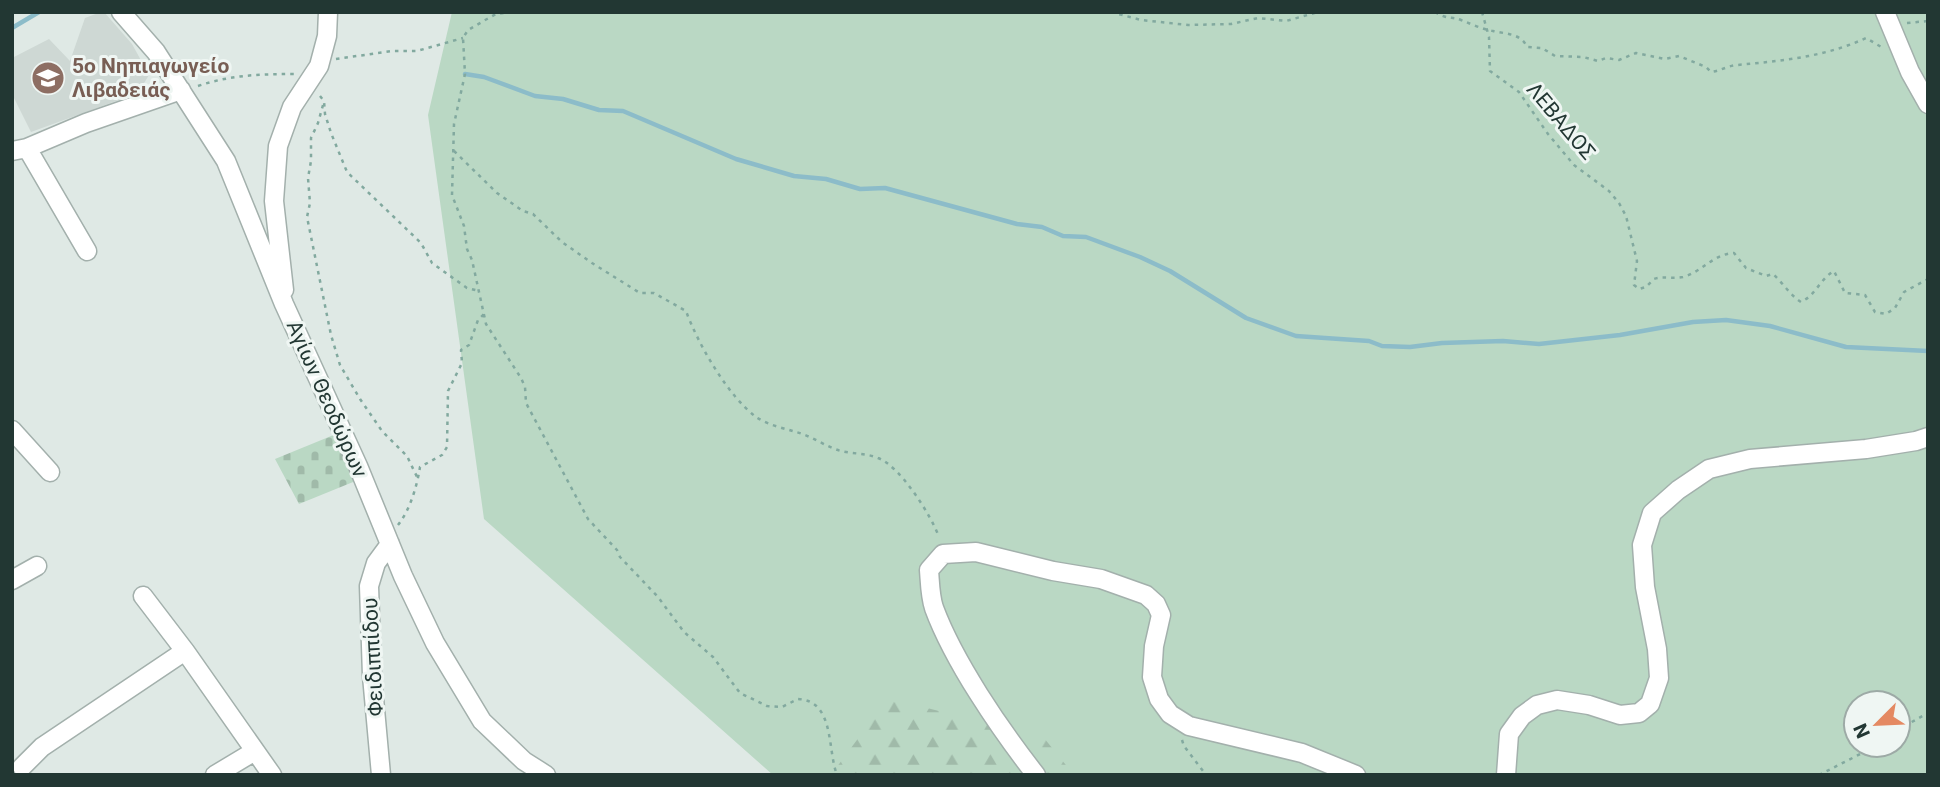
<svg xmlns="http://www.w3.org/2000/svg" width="1940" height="787" viewBox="0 0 1940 787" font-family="Roboto,sans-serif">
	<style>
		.built { fill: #ced8d4 }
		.green { fill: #bad8c4; fill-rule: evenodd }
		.forest { fill: url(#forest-firs) }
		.cemetery { fill: url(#cemetery-stones) }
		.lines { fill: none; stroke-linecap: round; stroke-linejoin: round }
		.stream { stroke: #8cbcc9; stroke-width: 4.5 }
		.minor-casing { stroke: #a3b0ac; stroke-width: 21 }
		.path { stroke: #82a99f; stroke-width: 2.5; stroke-dasharray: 3.5 5; stroke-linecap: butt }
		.minor { stroke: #fff; stroke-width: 18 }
		.labels { text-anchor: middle; stroke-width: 6; stroke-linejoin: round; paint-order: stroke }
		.education-label { font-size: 21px; font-weight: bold; fill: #785e54; stroke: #eff6f3; text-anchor: start }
		.street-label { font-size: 21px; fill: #223733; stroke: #eff6f3 }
	</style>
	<defs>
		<pattern id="forest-firs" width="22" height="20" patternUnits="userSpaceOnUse" patternTransform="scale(1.75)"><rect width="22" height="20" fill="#bad8c4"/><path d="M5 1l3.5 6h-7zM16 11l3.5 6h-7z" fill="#a0baa9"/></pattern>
		<pattern id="cemetery-stones" width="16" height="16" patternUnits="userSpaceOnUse" patternTransform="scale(1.75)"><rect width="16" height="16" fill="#bad8c4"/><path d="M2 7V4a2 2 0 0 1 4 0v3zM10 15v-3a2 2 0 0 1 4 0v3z" fill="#a0baa9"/></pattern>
	</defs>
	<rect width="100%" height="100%" fill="#dfe9e5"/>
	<!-- built -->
	<path class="built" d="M 101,12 L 104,12 L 132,44 L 149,75 L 138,93 L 31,132 L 12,94 L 14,57 L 49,39 L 70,61 L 85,18 Z"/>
	<!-- green -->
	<path class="green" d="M 452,12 L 1928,12 L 1928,775 L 773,775 L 484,519 L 428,115 ZM 1856,703 L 1898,703 L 1898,745 L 1856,745 Z"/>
	<!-- forest -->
	<path class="forest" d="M 888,698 L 1044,738 L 1074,775 L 831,775 Z"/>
	<!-- cemetery -->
	<path class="cemetery" d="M 336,434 L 358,480 L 299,504 L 275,459 Z"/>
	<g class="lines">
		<!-- stream -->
		<path class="stream" d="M 12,28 L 39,12
			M 465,74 L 484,77 L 535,96 L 563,99 L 599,110 L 623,111 L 736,159 L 794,176 L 826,179 L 860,189 L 885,188 L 1017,224 L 1042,227 L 1063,236 L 1086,237 L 1140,257 L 1170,271 L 1246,318 L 1296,336 L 1369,341 L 1382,346 L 1410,347 L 1442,343 L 1503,341 L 1539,344 L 1620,335 L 1693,322 L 1726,320 L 1770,326 L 1846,347 L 1928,351"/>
		<defs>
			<path id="minor" d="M 121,12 L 156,52 L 226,161 L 284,304 L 358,466 L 403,576 L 435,643 L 482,721 L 524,761 L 546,775
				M 1885,12 L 1910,72 L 1928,104
				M 27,148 L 87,251
				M 12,151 L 27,148 L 86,123 L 181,90
				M 284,290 L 274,201 L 278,146 L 292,107 L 319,66 L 327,36 L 328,12
				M 12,430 L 50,472
				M 12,580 L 37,566
				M 143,596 L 185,651 L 272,775
				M 22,767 L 42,747 L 185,651
				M 215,775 L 255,751
				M 381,775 L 372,676 L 369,586 L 376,563 L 390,544
				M 1036,775 C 1000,729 954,662 934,608 C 930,596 930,582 929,570 L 943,554 L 976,552 L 1053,571 L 1101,579 L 1146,595 L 1156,604 L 1161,615 L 1154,646 L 1152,677 L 1159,699 L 1170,714 L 1189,726 L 1302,753 L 1356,775
				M 1506,775 L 1509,734 L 1522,716 L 1537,705 L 1557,700 L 1589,705 L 1620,715 L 1639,713 L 1650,704 L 1659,678 L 1657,649 L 1645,587 L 1642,545 L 1652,513 L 1678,490 L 1709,469 L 1750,459 L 1866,449 L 1916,441 L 1928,437"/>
		</defs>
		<!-- minor casing -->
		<use href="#minor" class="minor-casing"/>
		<!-- path -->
		<path class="path" d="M 512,12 L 496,14 L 487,19 L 468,30 L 463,38 L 465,74 L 454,124 L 452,195 L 464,226 L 467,249 L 472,260 L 486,324 L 521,378 L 525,387 L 526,403 L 588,519 L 617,550 L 620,557 L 658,597 L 684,632 L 713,657 L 740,693 L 767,706 L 782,707 L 798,699 C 835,701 827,749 837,775
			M 1111,12 L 1141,20 L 1188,25 L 1231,24 L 1258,18 L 1286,21 L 1318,12
			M 1435,12 C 1448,20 1451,16 1461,20 C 1471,24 1482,29 1493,31 C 1505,34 1521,33 1527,47 L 1542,48 L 1555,56 L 1583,57 L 1598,61 L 1606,58 L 1619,60 L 1636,53 L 1665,59 L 1679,56 L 1706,67 L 1711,72 C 1720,71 1727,66 1737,65 C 1781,61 1825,57 1866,38 L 1883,48
			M 1482,12 L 1489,37 L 1490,71 L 1519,92 L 1548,134 L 1574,165 L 1609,191 L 1619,203 L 1626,216 L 1637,261 L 1634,285 L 1639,289 L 1646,287 L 1654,279 C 1663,276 1673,279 1683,277 C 1702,272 1713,254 1734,253 L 1746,268 L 1766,276 L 1773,274 C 1783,283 1790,295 1801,302 C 1816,295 1820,279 1834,271 L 1845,293 L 1865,295 L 1875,312 L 1886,314 L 1895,308 L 1904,292 L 1928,279
			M 1907,23 L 1928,21
			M 336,59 L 392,51 L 417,51 L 463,38
			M 198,86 C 230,75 261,74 295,74
			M 320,96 L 324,101 L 325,114 L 331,133 L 347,172 L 421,243 L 432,263 L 467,288 L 479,291
			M 323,105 L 318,123 L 311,138 L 311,161 L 308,178 L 310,203 L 307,217 L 331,335 L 340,365 L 360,399 L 382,431 L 407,456 L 418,479
			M 454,151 L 497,193 L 523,211 L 533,214 L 562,242 L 592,263 L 640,293 L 654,293 L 686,311 C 698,344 728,396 756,417 C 768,425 783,428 796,432 C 812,436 826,447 841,451 C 853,454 866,453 878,458 C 900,466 931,515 939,537
			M 398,525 C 410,510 417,486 420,467 L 442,455 L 447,447 L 448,391 L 462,363 L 461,350 L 469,345 L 478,320 L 485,313
			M 1898,732 L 1910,723 L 1928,713
			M 1182,740 L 1184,746 L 1206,775
			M 1819,775 L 1878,745"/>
		<!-- minor -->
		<use href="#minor" class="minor"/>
	</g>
	<!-- icons -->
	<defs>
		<symbol id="school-disc" viewBox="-11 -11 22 22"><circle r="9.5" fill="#8d6e63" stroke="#eff6f3"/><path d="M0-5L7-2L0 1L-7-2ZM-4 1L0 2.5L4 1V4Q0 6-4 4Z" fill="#fff"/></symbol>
	</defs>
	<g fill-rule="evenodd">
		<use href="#school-disc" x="29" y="59" width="38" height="38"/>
	</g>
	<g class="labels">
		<!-- education labels -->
		<g class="education-label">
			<text x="72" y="73">5ο Νηπιαγωγείο<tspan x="72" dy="24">Λιβαδειάς</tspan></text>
		</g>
		<!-- street labels -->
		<g class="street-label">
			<text transform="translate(1561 121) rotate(50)" y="7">ΛΕΒΑΔΟΣ</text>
			<text transform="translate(327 399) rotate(66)" y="7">Αγίων Θεοδώρων</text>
			<text transform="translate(373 657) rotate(-93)" y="7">Φειδιππίδου</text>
		</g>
	</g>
	<!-- border -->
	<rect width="1940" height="787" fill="none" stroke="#223733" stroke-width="28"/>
	<!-- north arrow -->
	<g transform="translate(1877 724) rotate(246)"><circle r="33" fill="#eff6f3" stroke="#9daaa6" stroke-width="2"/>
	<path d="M0-5L12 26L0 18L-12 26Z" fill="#e48962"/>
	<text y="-10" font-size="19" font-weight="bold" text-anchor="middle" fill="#223733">N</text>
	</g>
</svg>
